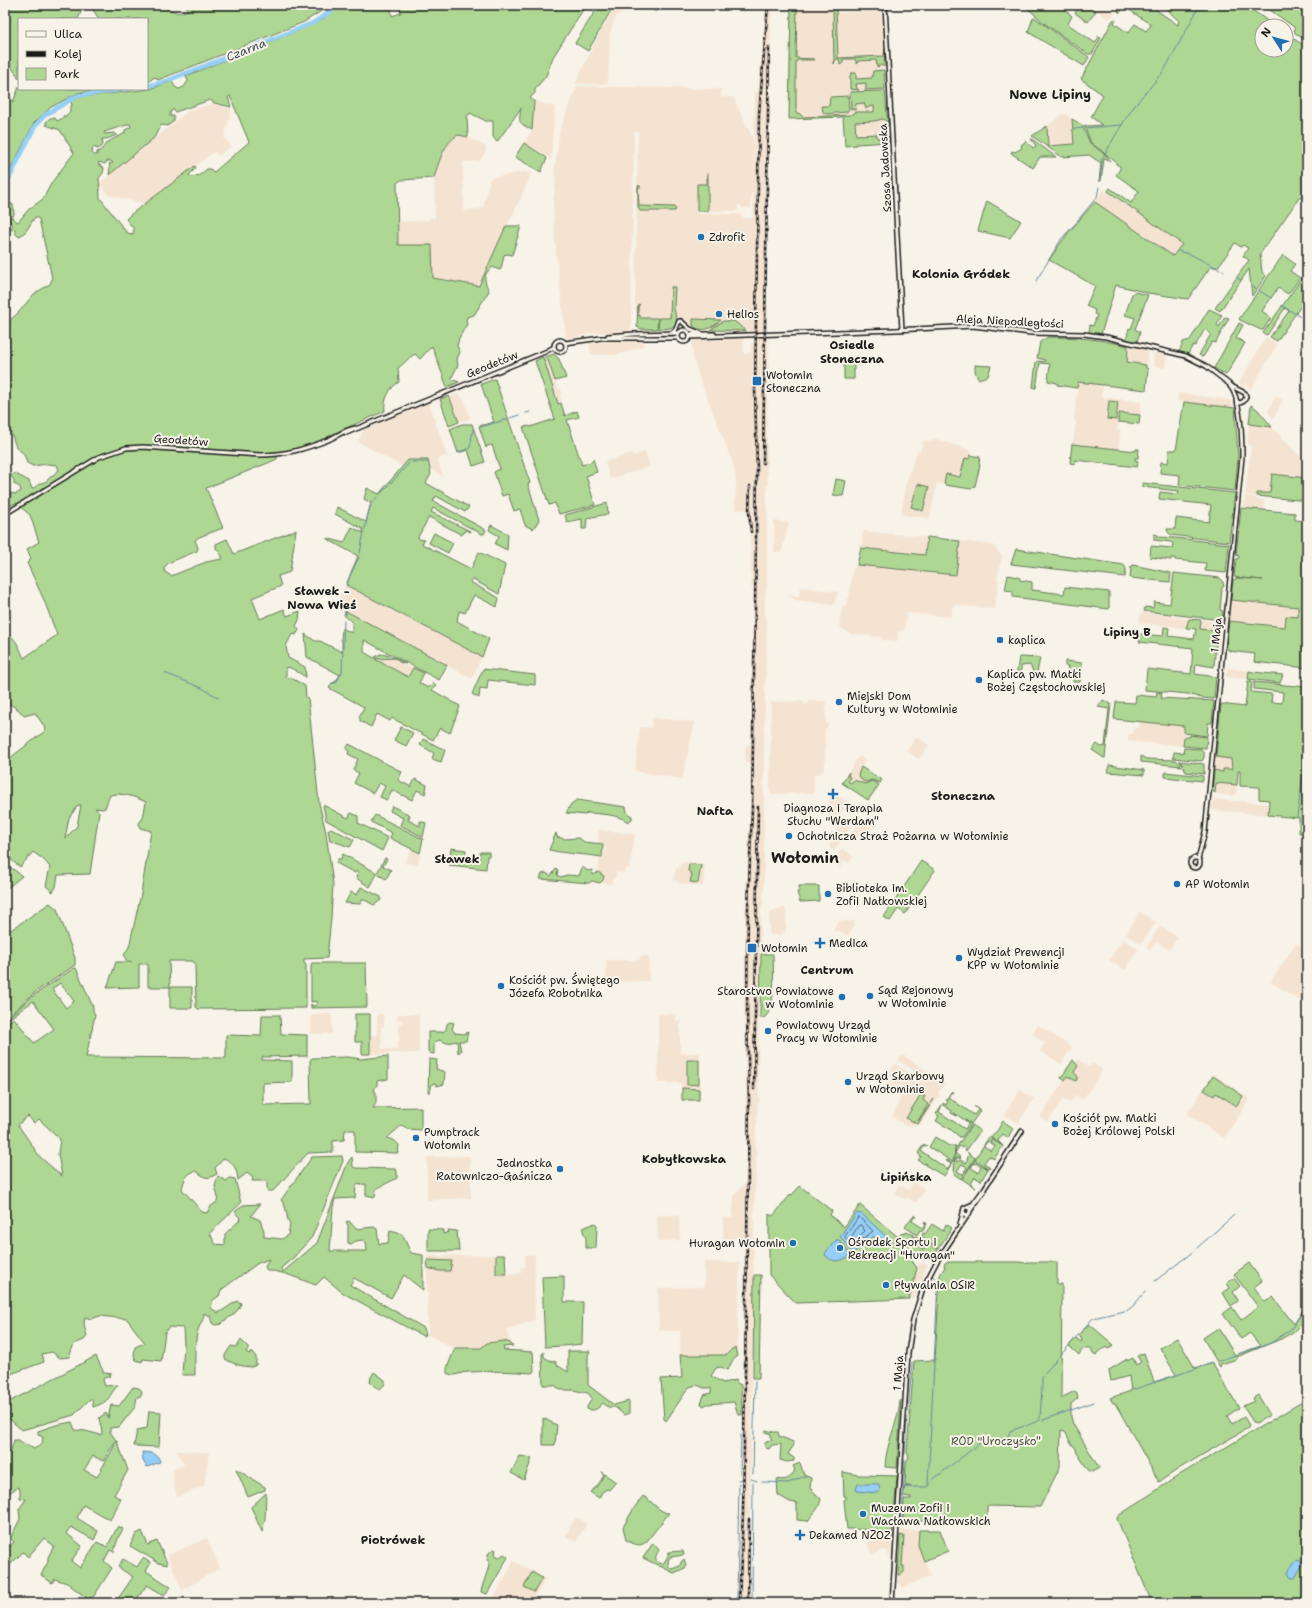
<svg xmlns="http://www.w3.org/2000/svg" width="1312" height="1608" viewBox="0 0 1312 1608" font-family="'Shantell Sans',sans-serif">
	<style>
		.built { fill: #f5e3d2; fill-rule: evenodd }
		.green { fill: #aed794; stroke: #657a58; fill-rule: evenodd }
		.water { fill: #96cff6; stroke: #65879f }
		.lines { fill: none; stroke-linecap: round; stroke-linejoin: round }
		.shore { stroke: #4d6473; stroke-width: 1 }
		.stream { stroke: #65879f; stroke-width: 1 }
		.river { stroke: #96cff6; stroke-width: 4.5 }
		.taxiway { stroke: #8a8882; stroke-width: 7 }
		.secondary-casing { stroke: #1c1c1c; stroke-width: 6 }
		.secondary { stroke: #f7f3e8; stroke-width: 3 }
		.rail-casing { stroke: #1c1c1c; stroke-width: 2.5 }
		.rail { stroke: #f7f3e8; stroke-width: 1; stroke-dasharray: 3; stroke-linecap: butt }
		.poi-dot { fill: #1f6fb2; stroke: #f7f3e8; stroke-width: 1.5 }
		.labels { text-anchor: middle; stroke-width: 4; stroke-linejoin: round; paint-order: stroke }
		.street-label { font-size: 11px; fill: #1c1c1c; stroke: #f7f3e8 }
		.poi-label { font-size: 11px; fill: #1c1c1c; stroke: #f7f3e8; text-anchor: start }
		.park-label { font-size: 11px; fill: #485440; stroke: #f7f3e8 }
		.water-label { font-size: 12px; font-style: italic; fill: #41525d; stroke: #f7f3e8 }
		.neighbourhood-label { font-size: 12px; font-weight: bold; fill: #1c1c1c; stroke: #f7f3e8 }
		.quarter-label { font-size: 13px; font-weight: bold; fill: #1c1c1c; stroke: #f7f3e8 }
		.district-label { font-size: 15px; font-weight: bold; fill: #1c1c1c; stroke: #f7f3e8 }
	</style>
	<rect width="100%" height="100%" fill="#f7f3e8"/>
	<filter id="ink" filterUnits="userSpaceOnUse"><feTurbulence type="fractalNoise" baseFrequency=".025" numOctaves="2"/><feDisplacementMap in="SourceGraphic" scale="8" xChannelSelector="R" yChannelSelector="G"/><feConvolveMatrix kernelMatrix="1 2 1 2 8 2 1 2 1" color-interpolation-filters="sRGB"/></filter>
	<g filter="url(#ink)">
		<!-- built -->
		<path class="built" d="M 616,5 L 626,5 L 621,13 L 616,16 L 610,33 L 608,84 L 575,84 L 596,40 Z
			M 766,5 L 771,5 L 767,304 L 768,305 L 766,333 L 751,333 L 750,331 L 725,332 L 696,329 L 687,322 L 676,323 L 670,329 L 642,330 L 637,327 L 635,298 L 638,132 L 634,132 L 631,328 L 627,332 L 593,333 L 568,339 L 566,337 L 556,254 L 553,207 L 556,176 L 554,173 L 560,129 L 577,86 L 721,89 L 721,97 L 733,97 L 751,134 L 753,140 L 753,172 L 755,92 L 758,92 ZM 708,175 L 708,211 L 738,211 L 738,205 L 741,205 L 742,208 L 751,208 L 751,194 L 753,194 L 753,218 L 745,218 L 739,214 L 697,214 L 697,184 L 707,184 Z
			M 791,5 L 836,5 L 836,13 L 882,10 L 881,17 L 882,20 L 884,56 L 882,56 L 885,115 L 789,119 Z
			M 1088,5 L 1104,5 L 1115,13 L 1109,19 Z
			M 534,101 L 555,107 L 551,159 L 524,143 L 532,130 Z
			M 212,104 L 232,109 L 224,137 L 231,146 L 218,156 L 214,152 L 145,204 L 108,195 L 99,184 L 188,111 Z
			M 1063,113 L 1072,119 L 1075,144 L 1048,146 L 1047,126 L 1057,119 Z
			M 888,117 L 889,142 L 847,144 L 845,119 Z
			M 457,135 L 468,137 L 486,147 L 486,151 L 480,161 L 463,162 L 464,211 L 483,208 L 490,178 L 524,172 L 532,173 L 479,287 L 433,278 L 398,245 L 398,222 L 429,220 L 429,218 L 435,218 L 434,178 L 439,161 L 452,138 Z
			M 1104,189 L 1182,244 L 1173,256 L 1095,202 Z
			M 754,337 L 766,337 L 768,338 L 769,348 L 767,433 L 767,481 L 768,481 L 768,486 L 767,486 L 767,584 L 765,597 L 765,616 L 767,617 L 764,743 L 764,889 L 763,905 L 761,910 L 758,1079 L 760,1103 L 758,1103 L 755,1150 L 757,1150 L 754,1216 L 749,1603 L 737,1603 L 742,1486 L 744,1238 L 723,1240 L 723,1218 L 732,1218 L 734,1195 L 745,1183 L 747,1150 L 744,986 L 745,911 L 750,821 L 751,762 L 745,762 L 745,745 L 751,745 L 753,588 L 751,587 L 751,552 L 748,510 L 735,510 L 736,483 L 734,466 L 698,374 L 693,357 L 692,341 L 743,338 L 744,354 L 751,353 L 751,343 L 754,343 Z
			M 1266,337 L 1277,345 L 1251,389 L 1244,384 L 1242,386 L 1239,383 Z
			M 643,340 L 644,346 L 617,355 L 591,355 L 589,343 Z
			M 1128,346 L 1148,350 L 1146,365 L 1127,362 Z
			M 1156,352 L 1167,354 L 1165,368 L 1153,366 L 1154,353 Z
			M 548,359 L 558,389 L 561,389 L 562,394 L 560,395 L 565,416 L 562,417 L 544,361 Z
			M 1078,382 L 1103,385 L 1101,397 L 1141,402 L 1140,415 L 1119,413 L 1117,430 L 1120,430 L 1120,435 L 1118,450 L 1073,445 L 1076,420 L 1074,420 L 1076,398 L 1078,397 L 1077,395 Z
			M 1178,393 L 1230,400 L 1235,408 L 1177,401 Z
			M 458,394 L 464,400 L 470,417 L 469,419 L 459,422 L 450,397 Z
			M 1275,396 L 1283,400 L 1273,419 L 1268,412 Z
			M 429,403 L 447,456 L 438,459 L 443,477 L 431,469 L 428,460 L 408,460 L 403,467 L 358,442 L 364,429 Z
			M 1249,424 L 1272,427 L 1307,464 L 1307,478 L 1273,474 L 1270,498 L 1245,495 L 1251,445 L 1247,444 Z
			M 933,438 L 967,449 L 971,451 L 970,455 L 980,457 L 979,464 L 980,465 L 975,486 L 971,489 L 937,483 L 930,518 L 901,515 L 905,486 L 917,451 L 920,452 L 924,440 L 932,442 Z
			M 645,452 L 650,466 L 610,479 L 605,462 L 631,453 L 632,456 Z
			M 1245,496 L 1256,497 L 1256,499 L 1264,500 L 1264,510 L 1244,508 Z
			M 774,521 L 789,523 L 781,553 L 774,552 Z
			M 863,531 L 927,537 L 925,555 L 861,548 Z
			M 960,541 L 994,545 L 994,547 L 1002,556 L 997,580 L 999,580 L 995,609 L 953,605 L 951,617 L 907,613 L 904,631 L 898,631 L 897,641 L 882,640 L 882,637 L 850,634 L 841,628 L 839,621 L 843,605 L 846,605 L 847,599 L 849,599 L 852,573 L 856,564 L 956,575 Z
			M 346,585 L 482,657 L 472,679 L 335,604 Z
			M 801,587 L 838,592 L 834,605 L 796,600 L 787,595 L 799,596 Z
			M 1231,600 L 1299,607 L 1298,618 L 1285,627 L 1229,621 Z
			M 1144,612 L 1189,619 L 1188,624 L 1187,624 L 1186,628 L 1139,623 L 1141,614 Z
			M 1201,620 L 1220,622 L 1219,631 L 1200,629 Z
			M 396,658 L 402,664 L 413,668 L 408,677 L 375,659 Z
			M 1227,668 L 1249,671 L 1248,679 L 1226,677 Z
			M 804,701 L 804,704 L 808,704 L 808,701 L 826,701 L 826,723 L 828,724 L 827,729 L 825,729 L 825,765 L 823,770 L 820,774 L 814,774 L 814,793 L 770,794 L 771,702 Z
			M 652,718 L 695,722 L 682,779 L 635,771 L 640,727 L 651,728 Z
			M 1140,721 L 1185,726 L 1183,746 L 1128,741 L 1128,734 L 1133,734 L 1134,728 L 1139,728 Z
			M 917,737 L 929,745 L 919,759 L 906,751 Z
			M 859,756 L 866,760 L 861,767 L 882,780 L 868,800 L 842,783 Z
			M 1216,757 L 1231,759 L 1232,770 L 1224,770 L 1224,772 L 1214,770 Z
			M 1216,783 L 1237,785 L 1236,794 L 1234,796 L 1216,794 L 1215,793 Z
			M 830,790 L 848,802 L 839,816 L 852,825 L 834,851 L 830,848 L 831,831 L 835,833 L 839,826 L 829,820 Z
			M 1215,799 L 1269,804 L 1268,815 L 1212,810 L 1213,800 Z
			M 860,820 L 873,829 L 864,843 L 851,834 Z
			M 599,830 L 635,834 L 629,869 L 625,869 L 624,873 L 616,872 L 616,877 L 612,880 L 612,884 L 597,882 L 600,857 L 603,857 L 605,844 L 598,843 Z
			M 842,848 L 853,856 L 849,863 L 844,860 L 840,867 L 833,862 Z
			M 412,849 L 420,854 L 418,865 L 404,863 Z
			M 680,862 L 705,864 L 703,886 L 677,883 L 678,881 L 673,880 L 676,868 L 679,868 Z
			M 783,908 L 786,909 L 786,932 L 782,933 L 782,935 L 771,935 L 769,932 L 769,915 L 772,912 Z
			M 1140,912 L 1151,919 L 1150,921 L 1152,920 L 1156,922 L 1141,944 L 1126,934 Z
			M 839,921 L 855,921 L 854,924 L 855,925 L 848,936 L 839,931 L 833,931 Z
			M 1160,926 L 1178,937 L 1169,950 L 1157,942 L 1150,950 L 1146,947 Z
			M 1123,939 L 1138,949 L 1125,970 L 1109,960 Z
			M 1296,943 L 1307,950 L 1307,1005 L 1272,983 L 1271,981 Z
			M 640,956 L 649,956 L 649,981 L 606,982 L 606,960 L 640,960 Z
			M 332,1014 L 332,1034 L 311,1034 L 311,1016 L 313,1015 Z
			M 377,1014 L 383,1014 L 384,1020 L 384,1027 L 381,1027 L 382,1049 L 397,1049 L 397,1043 L 399,1042 L 399,1023 L 402,1023 L 402,1020 L 397,1020 L 398,1014 L 419,1014 L 419,1053 L 370,1054 L 370,1035 L 377,1035 Z
			M 658,1014 L 676,1014 L 676,1021 L 680,1021 L 680,1053 L 700,1053 L 700,1101 L 682,1101 L 681,1083 L 658,1083 Z
			M 1038,1025 L 1072,1047 L 1061,1064 L 1040,1051 L 1045,1043 L 1032,1034 Z
			M 903,1055 L 945,1083 L 938,1093 L 940,1095 L 920,1125 L 906,1126 L 892,1117 L 903,1093 L 888,1083 L 892,1069 L 895,1064 L 911,1074 L 914,1071 L 898,1060 Z
			M 1078,1059 L 1089,1067 L 1092,1063 L 1101,1068 L 1102,1071 L 1083,1100 L 1076,1095 L 1070,1103 L 1063,1099 L 1048,1122 L 1040,1117 Z
			M 1213,1074 L 1250,1099 L 1224,1138 L 1187,1114 Z
			M 1020,1090 L 1034,1099 L 1018,1124 L 1004,1115 Z
			M 470,1156 L 471,1198 L 427,1200 L 427,1157 Z
			M 913,1182 L 923,1188 L 924,1191 L 916,1203 L 907,1197 L 905,1200 L 894,1193 L 899,1184 L 909,1190 Z
			M 657,1215 L 679,1215 L 680,1240 L 658,1241 Z
			M 535,1254 L 535,1320 L 506,1330 L 513,1347 L 453,1348 L 428,1335 L 427,1256 L 496,1255 L 496,1274 L 516,1274 L 521,1273 L 521,1267 L 525,1267 L 525,1255 Z
			M 704,1262 L 740,1262 L 737,1356 L 680,1355 L 680,1331 L 659,1331 L 658,1288 L 704,1287 Z
			M 918,1263 L 928,1264 L 915,1296 L 913,1299 L 909,1298 Z
			M 177,1451 L 209,1452 L 204,1486 L 177,1497 L 173,1480 L 173,1470 L 184,1465 Z
			M 576,1517 L 586,1523 L 586,1525 L 576,1542 L 565,1536 Z
			M 877,1530 L 892,1530 L 890,1560 L 885,1549 L 872,1555 L 867,1543 L 880,1538 Z
			M 901,1530 L 919,1530 L 918,1545 L 931,1576 L 902,1588 L 900,1584 L 897,1584 Z
			M 207,1538 L 220,1568 L 182,1590 L 167,1555 Z
			M 514,1561 L 546,1579 L 530,1603 L 498,1603 L 493,1599 Z"/>
		<!-- green -->
		<path class="green" d="M 5,5 L 84,5 L 78,19 L 19,19 L 19,79 L 6,58 L 5,59 Z
			M 90,5 L 161,5 L 163,7 L 179,13 L 188,10 L 185,5 L 331,5 L 304,22 L 158,80 L 156,77 L 153,78 L 147,84 L 147,19 L 99,19 Z
			M 342,5 L 384,5 L 386,10 L 387,5 L 390,5 L 392,16 L 401,13 L 400,5 L 586,5 L 553,57 L 546,76 L 535,89 L 535,93 L 530,98 L 534,101 L 532,130 C 517,122 519,123 521,108 L 497,142 L 493,137 L 493,121 L 486,121 L 470,113 L 467,117 L 468,137 L 458,135 C 444,142 438,164 434,178 L 401,180 L 397,183 L 398,245 L 432,245 L 433,278 L 479,286 L 506,226 L 521,226 L 512,255 L 507,254 L 504,255 L 501,269 L 499,270 L 493,267 C 481,275 485,282 489,291 L 474,315 L 467,317 L 466,321 L 467,324 L 459,338 L 457,346 L 460,352 L 457,359 L 458,365 L 451,379 L 459,382 L 447,387 L 432,346 L 420,359 L 415,354 C 409,357 404,364 398,368 L 399,382 C 390,387 383,400 385,411 L 335,433 L 307,448 L 277,455 L 277,459 L 268,463 L 206,488 L 223,528 L 199,537 L 195,540 L 198,548 L 197,551 L 168,563 L 164,568 L 165,572 L 171,576 L 206,562 L 222,559 L 222,556 L 216,548 L 216,544 L 227,539 L 234,554 L 296,530 L 290,572 L 278,576 L 281,586 L 252,598 L 260,619 L 284,609 L 287,616 L 300,611 L 299,620 L 296,626 L 299,630 L 296,635 L 292,634 L 286,646 L 288,658 L 305,667 L 306,677 L 291,668 L 286,667 L 286,677 L 293,679 L 305,686 L 306,697 L 308,698 L 319,803 L 326,833 L 333,884 L 331,918 L 327,958 L 304,959 L 304,963 L 306,965 L 306,1008 L 198,1009 L 196,1007 L 195,963 L 192,961 L 169,961 L 170,987 L 192,987 L 192,1008 L 170,1008 L 170,987 L 148,987 L 148,964 L 139,964 L 139,987 L 107,988 L 116,962 L 132,962 L 126,960 L 124,955 L 129,947 L 141,894 L 151,831 L 140,828 L 139,823 L 143,818 L 146,802 C 135,797 122,792 110,795 L 105,808 L 103,809 L 95,808 L 99,812 L 90,874 L 58,875 L 56,887 L 53,892 L 46,886 L 50,867 L 43,859 L 33,852 L 20,867 L 5,855 L 5,762 L 45,731 L 44,726 L 35,713 L 24,716 L 19,710 L 5,701 L 5,634 C 15,634 20,650 24,658 L 57,635 L 44,600 L 27,563 L 31,559 L 27,549 L 39,542 L 30,515 L 16,503 L 7,507 L 5,505 L 11,497 L 10,493 L 16,494 L 21,491 L 20,487 L 14,484 L 14,480 L 11,476 L 14,473 L 29,481 L 32,489 L 41,483 L 45,482 L 59,470 L 57,465 L 47,464 L 33,466 L 27,463 L 24,454 L 16,447 L 10,430 L 7,429 L 5,431 L 5,325 L 19,312 L 34,294 L 50,284 L 52,279 L 51,273 L 39,219 L 35,217 L 26,231 L 19,237 L 15,233 L 15,229 L 12,230 L 10,229 L 13,225 L 6,217 L 11,203 L 13,205 L 14,214 L 12,218 L 18,222 L 29,209 L 43,199 L 52,182 L 74,153 L 60,130 L 46,125 L 46,122 L 50,118 L 55,118 L 57,121 L 63,118 L 63,116 L 66,116 L 70,111 L 70,107 L 72,106 L 71,101 L 80,97 L 150,89 L 172,81 L 175,87 L 179,89 L 184,87 L 188,81 L 186,76 L 299,30 L 323,19 ZM 230,96 L 249,142 L 214,172 L 210,169 L 207,169 L 200,175 L 192,177 L 189,175 L 196,168 L 195,166 L 130,215 L 126,219 L 134,229 L 133,234 L 127,233 L 100,198 L 99,178 L 103,173 L 104,168 L 98,164 L 99,162 L 105,164 L 107,161 L 111,161 L 113,163 L 109,164 L 110,168 L 109,175 L 154,138 L 160,126 L 163,125 L 167,126 L 174,121 L 174,116 L 170,116 L 170,113 L 173,109 L 175,112 L 210,100 L 214,103 L 231,107 L 228,97 ZM 130,124 L 131,127 L 125,130 L 125,133 C 120,137 112,138 107,143 C 103,146 103,150 97,152 L 97,155 L 94,155 L 92,153 L 93,147 L 98,149 L 103,145 L 102,139 L 106,139 L 117,135 L 114,133 L 105,134 L 104,132 ZM 78,805 L 81,805 L 77,826 L 65,839 L 69,818 Z
			M 599,5 L 614,5 L 588,51 L 575,43 Z
			M 791,5 L 797,5 L 796,58 L 814,59 L 814,60 L 798,60 L 796,61 L 796,113 L 800,114 L 803,117 L 851,115 L 854,112 L 874,112 L 874,106 L 869,107 L 866,109 L 864,103 L 856,104 L 855,110 L 851,109 L 850,92 L 885,91 L 888,126 L 886,126 L 887,122 L 883,119 L 874,121 L 855,122 L 856,135 L 877,134 L 877,138 L 886,138 L 886,136 L 889,136 L 889,142 L 856,144 L 856,145 L 845,146 L 843,117 L 789,119 Z
			M 1024,5 L 1060,5 L 1072,16 L 1068,24 L 1095,43 L 1099,37 L 1098,35 L 1101,38 L 1092,54 L 1088,54 L 1044,23 Z
			M 1081,5 L 1088,5 L 1096,11 L 1088,22 L 1075,13 Z
			M 1122,5 L 1149,5 L 1178,25 L 1179,21 L 1162,5 L 1245,5 L 1275,26 L 1262,26 L 1262,50 L 1286,50 L 1286,34 L 1305,46 L 1305,40 L 1295,33 L 1294,27 L 1263,5 L 1307,5 L 1307,197 L 1299,198 L 1260,254 L 1262,272 L 1266,276 L 1252,296 L 1249,269 L 1220,311 L 1215,308 L 1249,260 L 1243,256 L 1248,248 L 1243,245 L 1241,247 L 1235,243 L 1217,268 L 1211,266 L 1188,299 L 1148,293 L 1116,285 L 1101,334 L 1089,332 L 1090,325 L 1093,326 L 1097,315 L 1094,314 L 1095,310 L 1086,306 L 1095,286 L 1049,260 L 1067,234 L 1095,202 L 1173,256 L 1182,244 L 1108,191 L 1110,188 L 1131,203 L 1139,191 L 1116,175 L 1120,169 L 1120,166 L 1116,164 L 1116,162 L 1091,143 L 1084,125 L 1087,126 L 1102,125 L 1091,117 L 1103,95 L 1081,79 L 1113,20 L 1116,20 L 1114,23 L 1128,33 L 1135,24 L 1146,31 L 1151,25 L 1124,6 L 1120,13 L 1118,11 Z
			M 836,8 L 838,58 L 884,56 L 885,48 L 884,67 L 881,65 L 877,67 L 876,60 L 858,61 L 857,64 L 855,59 L 843,59 L 843,63 L 840,65 L 839,59 L 836,59 L 834,64 L 833,9 Z
			M 1034,17 L 1089,57 L 1084,66 L 1028,32 L 1033,18 Z
			M 884,70 L 885,89 L 864,90 L 866,88 L 866,83 L 856,84 L 857,89 L 859,90 L 850,89 L 850,76 L 851,73 L 856,73 L 856,79 L 872,78 L 873,71 Z
			M 19,87 L 19,89 L 107,89 L 78,93 L 51,107 L 34,123 L 5,181 L 5,119 L 9,113 L 5,105 L 5,89 L 13,102 Z
			M 848,96 L 849,109 L 847,112 L 826,114 L 823,112 L 822,106 L 829,106 L 830,97 Z
			M 1072,119 L 1082,125 L 1090,143 L 1106,155 L 1110,161 L 1105,158 L 1104,159 L 1101,181 L 1099,181 L 1101,163 L 1089,155 L 1062,157 L 1032,136 L 1047,126 L 1048,146 L 1074,144 Z
			M 1031,139 L 1032,139 L 1056,157 L 1040,157 L 1033,168 L 1011,153 L 1012,151 L 1015,152 L 1022,148 L 1021,145 L 1026,141 L 1033,148 L 1036,146 Z
			M 524,143 L 547,158 L 541,172 L 515,157 Z
			M 707,174 L 708,174 L 708,211 L 697,211 L 697,184 L 707,184 Z
			M 639,185 L 641,187 L 638,187 L 639,206 L 675,207 L 676,210 L 675,211 L 640,211 L 638,207 L 638,187 Z
			M 987,201 L 1021,221 L 1010,238 L 978,231 Z
			M 1283,255 L 1295,264 L 1290,271 L 1300,278 L 1288,294 L 1278,288 L 1262,311 L 1271,318 L 1263,330 L 1261,330 L 1240,320 L 1239,319 Z
			M 1307,271 L 1307,297 L 1277,341 L 1270,337 L 1289,311 L 1285,308 L 1267,335 L 1263,333 Z
			M 671,287 L 675,287 L 674,308 L 677,323 L 671,328 L 658,329 L 659,318 L 670,318 Z
			M 1134,292 L 1148,295 L 1135,329 L 1140,332 L 1137,342 L 1126,340 L 1129,328 L 1131,329 L 1135,318 L 1125,315 L 1132,294 Z
			M 638,304 L 640,305 L 638,305 L 638,315 L 640,315 L 640,318 L 658,318 L 657,329 L 642,329 L 637,327 Z
			M 1209,309 L 1222,315 L 1217,325 L 1219,327 L 1225,317 L 1229,318 L 1217,340 L 1215,343 L 1212,342 L 1203,357 L 1199,355 L 1211,334 L 1205,329 L 1195,346 L 1193,345 L 1188,354 L 1179,352 L 1183,342 L 1190,340 Z
			M 693,319 L 721,320 C 713,327 703,334 693,326 Z
			M 723,321 L 734,321 L 746,331 L 710,330 Z
			M 1239,323 L 1243,325 L 1236,338 L 1245,343 L 1226,375 L 1214,368 Z
			M 1048,337 C 1075,337 1101,339 1128,346 L 1127,362 L 1146,365 L 1146,368 L 1148,369 L 1146,390 L 1078,382 L 1077,388 L 1057,385 L 1057,383 L 1048,381 L 1050,364 L 1040,363 L 1036,388 L 1034,388 L 1033,387 L 1036,362 L 1038,361 L 1044,362 L 1045,360 L 1037,358 L 1040,342 Z
			M 554,354 L 559,359 L 566,378 L 555,381 L 548,360 L 547,360 L 545,357 Z
			M 543,357 L 558,404 L 561,403 L 565,416 L 577,411 L 579,417 L 567,420 L 582,465 L 591,462 L 593,459 L 597,472 L 586,476 L 595,505 L 559,514 L 555,503 L 549,505 L 523,427 L 529,426 L 530,427 L 555,419 L 535,361 Z
			M 854,357 L 854,379 L 844,379 L 844,358 Z
			M 975,365 L 991,366 L 988,376 L 978,379 L 975,371 Z
			M 495,379 L 530,483 L 528,484 L 539,520 L 533,529 L 525,525 L 520,509 L 514,511 L 508,494 L 502,496 L 494,472 L 500,469 L 492,445 L 487,446 L 486,448 L 479,426 L 494,422 L 481,384 Z
			M 449,396 L 459,422 L 449,426 L 440,399 Z
			M 1109,401 L 1118,402 L 1116,420 L 1107,419 Z
			M 1184,402 L 1235,408 L 1238,457 L 1235,491 L 1179,485 L 1180,475 L 1160,473 L 1161,462 L 1168,463 L 1169,450 L 1176,450 Z
			M 1251,405 L 1258,410 L 1272,427 L 1249,424 Z
			M 1119,413 L 1140,415 L 1139,424 L 1118,422 Z
			M 462,424 L 472,424 L 485,462 L 473,466 L 468,450 L 458,453 L 450,429 Z
			M 1072,444 L 1136,451 L 1136,449 L 1139,449 L 1138,458 L 1135,458 L 1135,460 L 1138,461 L 1137,467 L 1075,460 L 1075,464 L 1070,463 Z
			M 970,455 L 980,457 L 979,464 L 980,465 L 975,486 L 971,489 L 945,485 L 944,484 L 946,474 L 960,477 L 965,458 L 969,459 Z
			M 408,460 L 428,460 L 431,474 L 426,483 L 469,507 L 465,512 L 436,496 L 433,501 L 486,530 L 484,534 L 482,534 L 433,508 L 431,512 L 470,531 L 470,532 L 465,530 L 462,535 L 429,517 L 418,537 L 419,539 L 424,540 L 422,544 L 471,569 L 479,552 L 505,565 L 499,594 L 472,579 L 470,582 L 499,598 L 497,607 L 474,595 L 465,613 L 459,611 L 457,621 L 489,639 L 482,657 L 346,585 L 358,556 L 327,539 L 327,538 L 344,543 L 352,527 L 363,533 L 363,529 L 335,514 L 337,507 L 366,522 L 371,503 L 364,499 L 367,488 L 379,494 Z
			M 1272,474 L 1307,478 L 1307,501 L 1257,496 L 1257,493 L 1270,493 Z
			M 836,479 L 846,481 L 843,496 L 833,495 Z
			M 1142,483 L 1235,493 L 1229,542 L 1171,535 L 1168,532 L 1167,529 L 1175,529 L 1176,518 L 1209,522 L 1211,505 L 1159,499 L 1160,492 L 1178,494 L 1179,491 L 1142,487 Z
			M 918,484 L 929,487 L 923,511 L 911,507 Z
			M 607,503 L 608,514 L 587,518 L 586,529 L 582,529 L 582,519 L 567,522 L 565,515 Z
			M 1241,508 L 1295,513 L 1295,520 L 1307,521 L 1307,668 L 1254,662 L 1255,654 L 1229,651 L 1229,649 L 1226,649 L 1229,621 L 1285,627 L 1286,616 L 1298,617 L 1298,607 L 1231,600 L 1233,580 L 1238,578 L 1263,580 L 1234,577 L 1236,559 L 1238,559 L 1239,556 L 1236,555 Z
			M 491,525 L 508,534 L 507,550 L 495,544 L 499,536 L 489,530 Z
			M 434,533 L 453,543 L 448,553 L 429,543 Z
			M 1154,534 L 1158,535 L 1158,537 L 1175,538 L 1229,544 L 1226,573 L 1205,571 L 1206,563 L 1175,560 L 1175,558 L 1171,558 L 1171,560 L 1150,557 L 1151,546 L 1172,548 L 1173,544 L 1171,542 L 1154,540 Z
			M 927,537 L 960,541 L 956,575 L 857,565 L 861,548 L 925,555 Z
			M 1016,549 L 1124,565 L 1126,569 L 1125,577 L 1011,564 Z
			M 1133,565 L 1171,573 L 1170,582 L 1130,578 L 1131,567 Z
			M 1174,573 L 1220,578 L 1222,580 L 1224,586 L 1222,588 L 1220,610 L 1223,611 L 1222,620 L 1144,611 L 1145,607 L 1153,608 L 1154,602 L 1170,604 Z
			M 1008,575 L 1019,577 L 1020,580 L 1032,582 L 1032,590 L 1064,594 L 1065,587 L 1109,592 L 1109,609 L 1013,597 L 1013,591 L 1005,590 Z
			M 346,611 L 447,665 L 439,680 L 364,640 L 364,652 L 374,658 L 380,654 C 390,655 398,659 406,664 L 399,662 L 396,658 L 375,659 L 408,677 L 413,668 L 424,673 L 419,683 L 428,688 L 433,683 L 436,685 L 432,690 L 460,706 L 450,733 L 440,728 L 433,740 L 392,718 L 390,721 L 377,714 L 371,727 L 360,721 L 360,718 L 359,717 L 364,707 L 329,688 L 332,683 L 335,682 L 340,675 L 307,657 L 305,634 L 315,641 L 320,641 L 342,652 L 342,641 L 341,640 L 342,628 L 352,633 L 352,621 L 345,617 Z
			M 1189,619 L 1201,620 L 1200,629 L 1217,631 L 1214,667 L 1196,664 L 1195,674 L 1216,677 L 1214,699 L 1202,698 L 1188,694 L 1145,690 L 1147,669 L 1191,674 L 1193,648 L 1139,642 L 1140,634 L 1163,636 L 1164,627 L 1169,628 L 1168,636 L 1194,639 L 1196,629 L 1186,628 Z
			M 1019,657 L 1040,658 L 1036,678 L 1032,677 L 1033,671 L 1030,665 L 1021,666 L 1021,670 L 1016,677 Z
			M 1065,661 L 1082,663 L 1080,682 L 1073,682 L 1073,673 L 1067,672 L 1068,666 L 1065,666 Z
			M 483,669 L 535,675 L 535,685 L 488,680 L 487,689 L 480,688 L 479,698 L 472,694 Z
			M 1249,671 L 1253,672 L 1283,675 L 1280,683 L 1248,679 Z
			M 1303,676 L 1307,677 L 1307,756 L 1303,771 L 1307,772 L 1307,832 L 1299,833 L 1299,818 L 1268,815 L 1269,800 L 1259,799 L 1259,787 L 1240,786 L 1240,771 L 1238,771 L 1237,785 L 1216,783 L 1215,793 L 1212,791 L 1214,770 L 1223,772 L 1223,769 L 1232,769 L 1231,759 L 1216,757 L 1221,704 L 1245,707 L 1248,681 L 1252,681 L 1251,692 L 1272,694 L 1271,702 L 1282,703 L 1283,692 L 1254,689 L 1254,682 L 1306,687 L 1302,678 Z
			M 1157,692 L 1162,693 L 1161,698 L 1214,701 L 1212,723 L 1208,723 L 1207,736 L 1184,733 L 1184,726 L 1114,719 L 1116,702 L 1135,703 L 1136,695 L 1156,697 Z
			M 1103,700 L 1111,704 L 1105,758 L 1104,758 L 1092,750 L 1097,744 L 1101,747 L 1105,746 L 1109,709 L 1098,707 Z
			M 401,727 L 413,733 L 406,746 L 394,740 Z
			M 1190,735 L 1207,737 L 1206,748 L 1183,746 L 1184,737 L 1190,737 Z
			M 423,739 L 445,750 L 441,762 L 432,759 L 434,753 L 420,745 Z
			M 349,744 L 402,772 L 398,780 L 411,787 L 415,779 L 427,785 L 425,794 L 417,790 L 412,800 L 392,790 L 387,800 L 380,797 L 385,786 L 379,783 L 373,793 L 354,783 L 359,773 L 353,770 L 358,759 L 348,754 L 349,751 L 346,749 Z
			M 1184,748 L 1201,749 C 1205,753 1205,757 1202,761 L 1173,758 L 1174,752 L 1183,753 Z
			M 1141,756 L 1146,759 L 1176,760 L 1182,766 L 1141,762 Z
			M 1179,761 L 1204,764 L 1204,774 L 1186,772 L 1183,765 Z
			M 1109,765 L 1144,770 L 1144,775 L 1108,772 Z
			M 861,767 L 882,780 L 880,783 L 872,780 L 866,782 L 863,781 L 858,775 Z
			M 849,772 L 848,776 L 850,777 L 848,781 L 851,783 L 854,780 L 865,784 L 872,781 L 879,785 L 868,800 L 842,783 Z
			M 1165,772 L 1203,776 L 1203,781 L 1165,777 Z
			M 577,800 L 626,807 L 627,813 L 632,816 L 632,819 L 628,822 C 618,814 600,814 587,813 L 585,815 L 566,813 L 571,804 Z
			M 323,805 L 348,818 L 351,813 L 358,816 L 358,823 L 388,838 L 382,851 L 326,820 Z
			M 392,806 L 410,815 L 408,820 L 420,826 L 420,821 L 426,823 L 423,837 L 400,825 L 403,818 L 390,811 Z
			M 375,815 L 423,839 L 420,853 L 390,838 L 392,833 L 371,822 Z
			M 331,828 L 354,840 L 350,847 L 330,840 L 328,830 Z
			M 556,833 L 557,837 L 565,839 L 579,838 L 584,842 L 603,844 L 602,857 C 584,854 566,854 549,850 Z
			M 451,848 L 466,850 L 465,859 L 479,860 L 480,852 L 489,852 L 489,856 L 487,856 L 486,869 L 449,865 Z
			M 343,854 L 377,873 L 385,858 L 387,859 L 383,866 L 391,870 L 386,879 L 377,874 L 370,887 L 356,878 L 358,872 L 357,871 L 355,873 L 336,863 L 338,859 L 341,859 Z
			M 921,861 L 935,870 L 905,914 L 898,909 L 890,921 L 884,917 Z
			M 5,863 L 22,876 L 5,890 Z
			M 689,864 L 701,865 L 698,883 L 690,882 L 692,874 L 688,871 Z
			M 582,867 L 588,871 L 592,870 L 593,875 L 598,872 L 604,876 L 603,880 L 600,883 L 592,881 L 589,883 L 540,879 L 542,874 L 546,873 L 551,876 L 556,869 L 558,870 L 557,875 L 560,877 L 567,875 L 579,876 Z
			M 799,886 L 819,886 L 819,901 L 800,902 L 797,892 L 799,892 Z
			M 361,887 L 381,897 L 381,900 L 374,905 L 363,899 L 360,904 L 345,903 L 351,892 L 357,895 Z
			M 50,903 L 57,909 L 75,958 L 75,965 L 34,993 L 5,1019 L 5,934 Z
			M 761,954 L 773,954 C 773,970 777,1008 764,1018 L 760,1018 Z
			M 312,963 L 366,963 L 367,1007 L 311,1008 L 311,1004 L 312,1006 L 317,1005 L 317,1001 L 311,1002 L 311,965 Z
			M 74,968 L 76,968 L 93,1007 L 93,1011 L 95,1015 L 86,1057 L 226,1058 L 226,1035 L 261,1036 L 262,1015 L 280,1015 L 281,1034 L 307,1035 L 307,1056 L 262,1057 L 262,1060 L 292,1061 L 292,1082 L 263,1083 L 263,1105 L 311,1104 L 310,1060 L 312,1058 L 348,1057 L 361,1059 L 388,1056 L 388,1079 L 377,1081 L 377,1086 L 375,1087 L 374,1091 L 376,1092 L 376,1103 L 373,1108 L 421,1107 L 421,1130 L 408,1129 L 402,1125 L 387,1138 L 395,1141 L 399,1145 L 398,1153 L 355,1152 L 355,1130 L 345,1130 L 344,1140 L 333,1141 L 333,1152 L 308,1153 L 273,1191 L 267,1191 L 267,1181 L 252,1181 L 253,1178 L 247,1173 L 238,1180 C 237,1169 234,1163 224,1158 L 215,1168 L 217,1174 C 206,1180 206,1178 196,1171 C 186,1173 184,1180 182,1189 L 202,1212 L 207,1213 L 210,1207 L 217,1202 L 218,1197 L 215,1186 L 218,1176 L 226,1181 L 230,1178 L 235,1179 L 241,1203 L 210,1233 L 215,1244 L 225,1245 L 225,1234 L 241,1219 L 235,1212 L 243,1205 L 260,1204 L 251,1216 L 260,1220 L 264,1231 L 264,1237 L 282,1239 L 288,1235 L 290,1225 C 285,1215 288,1208 281,1200 L 312,1157 L 342,1156 L 343,1161 L 312,1237 L 293,1258 L 281,1268 L 283,1272 L 317,1243 L 348,1162 L 352,1157 L 353,1167 L 355,1168 L 395,1169 L 397,1171 L 397,1178 L 376,1189 L 375,1197 L 366,1195 L 366,1184 L 356,1185 L 355,1198 L 335,1199 L 333,1207 L 330,1251 L 367,1251 L 366,1242 L 363,1240 L 356,1241 L 351,1244 L 348,1243 L 348,1225 L 346,1222 L 349,1221 L 356,1229 L 374,1227 L 377,1229 L 379,1244 L 388,1243 L 390,1231 L 402,1234 L 411,1253 L 423,1255 L 423,1290 L 404,1275 L 391,1298 L 354,1278 L 350,1285 L 424,1328 L 426,1335 L 423,1336 L 343,1293 L 324,1277 L 316,1285 C 301,1280 281,1270 267,1271 L 265,1267 L 269,1259 L 258,1263 L 221,1290 L 219,1296 L 213,1300 L 211,1308 L 218,1313 C 225,1310 230,1304 238,1301 L 241,1303 C 238,1315 227,1317 221,1324 L 215,1325 L 212,1323 L 210,1316 L 204,1313 C 204,1320 200,1324 198,1330 C 194,1344 195,1361 195,1375 L 182,1375 L 184,1345 L 183,1328 L 169,1327 L 165,1332 L 161,1361 L 143,1359 L 142,1362 L 136,1360 L 134,1355 L 135,1347 L 145,1343 L 127,1319 L 100,1316 L 91,1319 L 85,1317 L 84,1324 L 87,1336 L 84,1340 L 74,1344 L 69,1357 L 60,1358 L 52,1352 L 42,1354 L 44,1362 L 5,1376 L 5,1024 L 14,1018 L 34,1043 L 54,1029 L 33,1001 L 10,1018 L 9,1017 L 30,998 ZM 60,983 L 74,1001 L 66,1008 L 52,989 ZM 28,1116 L 34,1123 L 39,1119 L 60,1139 L 58,1154 L 62,1176 L 40,1157 L 18,1125 Z
			M 355,1014 L 370,1014 L 370,1054 L 362,1054 L 362,1042 L 355,1042 Z
			M 450,1022 L 454,1023 L 452,1029 L 455,1033 L 464,1034 L 468,1032 L 466,1041 L 459,1041 L 461,1051 L 458,1053 L 457,1041 L 447,1043 L 439,1040 L 435,1042 L 434,1045 L 434,1054 L 430,1053 L 428,1051 L 428,1032 L 443,1032 L 446,1029 L 447,1024 Z
			M 429,1059 L 437,1060 L 436,1069 L 445,1072 L 444,1084 L 437,1086 L 435,1083 L 432,1084 L 430,1092 L 428,1092 Z
			M 687,1060 L 699,1060 L 699,1084 L 687,1085 Z
			M 1073,1060 L 1078,1066 L 1074,1072 L 1078,1077 L 1076,1081 L 1067,1076 L 1065,1080 L 1061,1078 Z
			M 1213,1076 L 1243,1096 L 1237,1106 L 1216,1093 L 1214,1096 L 1204,1090 Z
			M 682,1088 L 699,1089 L 699,1100 L 682,1100 Z
			M 952,1091 L 953,1093 L 951,1092 L 948,1097 L 974,1115 L 978,1110 L 974,1106 L 980,1111 L 971,1124 L 954,1113 L 957,1116 L 951,1113 L 952,1111 L 943,1105 L 943,1103 L 946,1105 L 948,1101 L 946,1100 Z
			M 921,1094 L 925,1096 L 923,1100 L 928,1104 L 918,1121 L 934,1099 L 918,1124 L 906,1118 Z
			M 942,1105 L 939,1112 L 965,1129 L 968,1124 L 965,1120 L 971,1124 L 962,1137 L 960,1137 L 950,1129 L 936,1121 L 939,1116 L 936,1114 Z
			M 1003,1121 L 1013,1128 L 1008,1138 L 1003,1134 L 998,1141 L 1003,1146 L 990,1137 L 997,1131 Z
			M 972,1125 L 980,1131 L 966,1151 L 965,1149 L 965,1147 L 964,1146 L 962,1148 L 958,1145 Z
			M 935,1137 L 949,1146 L 956,1146 L 953,1162 L 929,1147 Z
			M 989,1137 L 992,1139 L 990,1142 L 988,1141 L 984,1146 L 991,1151 L 995,1146 L 991,1143 L 993,1140 L 1003,1146 L 994,1159 L 989,1156 L 984,1163 L 990,1167 L 989,1169 L 975,1159 Z
			M 924,1144 L 927,1146 L 926,1147 L 924,1146 L 921,1151 L 947,1169 L 951,1164 L 946,1161 L 947,1160 L 952,1163 L 944,1176 L 925,1165 L 926,1163 L 924,1164 L 918,1160 L 921,1157 L 918,1153 Z
			M 957,1146 L 959,1147 L 955,1153 L 961,1158 L 960,1159 L 959,1158 L 956,1158 L 957,1162 L 960,1160 L 966,1163 L 969,1154 L 967,1152 L 975,1158 L 966,1172 L 964,1172 L 967,1167 L 962,1164 L 957,1171 L 962,1174 L 964,1173 L 961,1179 L 954,1174 L 955,1149 Z
			M 975,1160 L 977,1162 L 976,1164 L 974,1163 L 971,1168 L 978,1172 L 981,1167 L 977,1164 L 978,1163 L 988,1169 L 981,1181 L 975,1177 L 971,1184 L 976,1188 L 962,1179 Z
			M 800,1186 L 832,1211 L 830,1215 L 844,1227 L 860,1205 L 898,1237 L 902,1233 L 905,1234 L 906,1232 L 914,1235 L 910,1243 L 907,1244 L 910,1243 L 915,1236 L 919,1238 L 917,1240 L 916,1240 L 914,1243 L 924,1250 L 927,1246 L 925,1245 L 927,1243 L 938,1249 L 934,1260 L 921,1251 L 910,1258 L 917,1268 L 909,1299 L 796,1303 L 769,1275 L 769,1214 L 773,1216 L 791,1194 L 792,1195 Z
			M 915,1215 L 917,1217 L 914,1217 L 912,1221 L 923,1228 L 926,1224 L 924,1223 L 925,1221 L 927,1224 L 923,1231 L 920,1230 L 917,1235 L 905,1227 L 912,1217 Z
			M 595,1223 L 597,1225 L 596,1248 L 586,1248 L 586,1238 L 583,1231 L 583,1228 Z
			M 932,1224 L 943,1231 L 946,1224 L 952,1228 L 938,1249 L 922,1237 L 923,1233 L 925,1234 Z
			M 428,1229 L 443,1230 L 443,1234 L 449,1232 L 448,1230 L 457,1231 L 459,1251 L 428,1251 Z
			M 496,1255 L 505,1255 L 506,1274 L 496,1274 Z
			M 427,1260 L 452,1261 L 450,1271 L 439,1271 L 428,1268 Z
			M 1019,1262 L 1026,1263 L 1027,1262 L 1057,1262 L 1057,1284 L 1062,1284 L 1061,1398 L 1075,1391 L 1077,1393 L 1078,1398 L 1071,1404 L 1071,1417 L 1073,1424 L 1099,1468 L 1092,1472 L 1089,1471 L 1077,1453 L 1075,1447 L 1071,1444 L 1065,1431 L 1061,1430 L 1060,1467 L 1040,1507 L 987,1506 L 987,1521 L 920,1521 L 910,1520 L 910,1524 L 903,1524 L 904,1499 L 911,1499 L 911,1497 L 903,1496 L 905,1487 L 912,1487 L 905,1485 L 906,1462 L 909,1457 L 907,1452 L 914,1361 L 935,1360 L 940,1275 L 945,1267 L 944,1265 L 946,1262 Z
			M 1249,1263 L 1262,1281 L 1254,1287 L 1265,1302 L 1273,1297 L 1294,1324 L 1307,1304 L 1307,1322 L 1305,1320 L 1293,1332 L 1281,1339 L 1237,1357 L 1237,1359 L 1221,1364 L 1220,1367 L 1203,1338 L 1218,1328 L 1235,1355 L 1260,1346 L 1250,1333 L 1241,1339 L 1223,1314 L 1232,1307 L 1241,1320 L 1258,1307 L 1234,1274 Z
			M 754,1275 L 761,1275 L 759,1378 L 753,1378 Z
			M 564,1276 L 564,1302 L 583,1302 L 582,1344 L 562,1346 L 545,1347 L 542,1277 Z
			M 1234,1278 L 1240,1286 L 1233,1292 L 1238,1300 L 1238,1301 L 1231,1306 L 1223,1293 L 1230,1288 L 1227,1283 Z
			M 1089,1324 L 1114,1345 L 1108,1348 L 1106,1346 L 1096,1355 L 1093,1353 L 1091,1348 C 1084,1347 1082,1349 1079,1355 L 1069,1346 L 1076,1338 L 1081,1342 L 1082,1340 L 1079,1335 Z
			M 1177,1338 L 1195,1368 L 1212,1363 L 1239,1408 L 1227,1416 L 1232,1424 L 1244,1417 L 1249,1425 L 1248,1428 L 1180,1468 L 1159,1482 L 1115,1403 L 1113,1403 L 1110,1398 L 1131,1391 L 1129,1376 L 1111,1381 L 1109,1370 L 1127,1359 L 1127,1361 L 1133,1358 L 1136,1365 L 1141,1362 L 1137,1356 L 1144,1353 L 1154,1382 L 1176,1375 L 1160,1348 Z
			M 241,1340 L 249,1348 L 246,1352 L 249,1354 L 252,1352 L 256,1357 L 256,1365 L 252,1367 C 240,1366 236,1365 225,1359 L 225,1355 L 231,1346 L 237,1347 Z
			M 504,1341 L 510,1343 L 513,1346 L 503,1347 L 504,1350 L 533,1352 L 534,1371 L 532,1373 C 511,1371 490,1371 468,1372 C 460,1372 455,1378 447,1373 L 447,1368 L 455,1348 L 481,1348 L 487,1343 Z
			M 735,1348 L 737,1356 L 731,1363 L 729,1368 L 727,1370 L 721,1367 L 716,1368 L 711,1376 L 723,1383 L 736,1380 L 737,1383 L 741,1385 L 742,1415 L 738,1414 L 734,1402 L 707,1404 L 704,1406 L 701,1404 L 704,1395 L 711,1393 L 711,1388 L 704,1388 L 697,1385 L 689,1387 L 666,1421 L 664,1419 L 661,1379 L 682,1378 L 680,1355 L 726,1355 L 732,1349 Z
			M 568,1351 L 590,1351 L 588,1355 L 588,1385 L 614,1405 L 629,1401 L 629,1413 L 624,1415 L 615,1407 L 608,1407 L 603,1403 C 598,1408 595,1412 587,1409 L 587,1407 L 592,1398 L 588,1393 L 573,1390 L 561,1390 L 554,1385 L 543,1385 L 542,1354 L 544,1352 L 544,1357 L 549,1360 L 556,1362 L 557,1365 L 568,1372 Z
			M 96,1356 L 104,1373 L 112,1374 L 110,1376 L 104,1378 L 103,1380 L 105,1386 L 118,1385 C 107,1397 112,1401 93,1407 L 92,1399 L 90,1399 L 74,1415 L 22,1430 L 8,1418 L 5,1417 L 5,1400 L 7,1403 Z
			M 374,1372 L 385,1380 L 385,1384 L 380,1389 L 374,1386 L 370,1382 L 371,1377 Z
			M 133,1387 L 139,1388 L 142,1391 L 141,1396 L 137,1397 L 135,1407 L 119,1427 L 110,1428 L 110,1432 L 116,1440 L 103,1461 L 93,1456 L 84,1470 L 97,1477 L 117,1441 L 128,1470 L 114,1495 L 121,1499 L 110,1520 L 83,1505 L 77,1518 L 98,1531 L 94,1540 L 71,1527 L 66,1533 L 82,1546 L 71,1561 L 80,1568 L 97,1542 L 107,1547 L 118,1526 L 123,1529 L 118,1538 L 114,1552 L 110,1550 L 104,1561 L 112,1568 L 94,1596 L 88,1599 L 67,1583 L 55,1579 L 52,1583 L 41,1575 L 48,1562 L 48,1557 L 54,1546 L 44,1538 L 28,1557 L 23,1552 L 11,1564 L 5,1566 L 5,1552 L 14,1542 L 11,1539 L 12,1535 L 20,1519 L 19,1509 L 26,1499 L 20,1498 L 20,1490 L 18,1487 L 12,1491 L 5,1498 L 5,1448 L 10,1454 L 14,1440 L 18,1440 L 34,1449 L 42,1444 L 43,1437 L 38,1435 L 38,1431 L 56,1425 L 72,1422 L 75,1430 L 85,1431 L 101,1435 L 102,1432 L 99,1418 L 106,1413 L 108,1418 L 111,1405 L 119,1406 Z
			M 1258,1395 L 1270,1415 L 1256,1423 L 1253,1422 L 1243,1406 L 1254,1401 L 1253,1398 Z
			M 1307,1399 L 1307,1603 L 1152,1603 L 1117,1519 L 1118,1516 L 1181,1474 Z
			M 901,1400 L 897,1468 L 885,1467 C 886,1442 898,1424 900,1401 Z
			M 149,1411 L 161,1412 L 159,1447 L 134,1446 L 137,1430 L 147,1428 Z
			M 543,1418 C 548,1420 551,1423 557,1425 L 555,1445 L 543,1445 Z
			M 766,1430 L 773,1432 L 778,1432 L 779,1436 L 793,1442 L 794,1445 L 788,1454 L 794,1458 L 794,1461 L 787,1462 L 780,1460 L 781,1444 L 772,1445 L 769,1449 L 766,1448 L 764,1445 L 766,1442 L 771,1441 L 771,1434 L 765,1432 Z
			M 520,1456 L 532,1458 L 524,1480 L 511,1473 Z
			M 800,1463 L 804,1475 L 811,1478 L 810,1488 L 821,1499 C 818,1512 815,1510 808,1521 L 797,1520 L 797,1503 L 790,1502 L 778,1495 L 777,1479 C 787,1481 790,1479 795,1470 L 793,1466 Z
			M 236,1469 L 265,1487 L 265,1490 L 248,1497 Z
			M 601,1472 L 616,1482 L 609,1490 L 607,1489 L 602,1492 L 599,1498 L 590,1492 C 597,1487 600,1483 604,1474 Z
			M 843,1472 L 859,1475 L 897,1476 L 892,1538 L 891,1538 L 891,1533 L 889,1531 L 885,1533 L 886,1535 L 885,1534 L 881,1536 L 880,1538 L 877,1530 L 847,1529 L 844,1500 L 846,1499 L 846,1496 L 844,1496 Z
			M 266,1493 L 265,1519 L 262,1532 L 251,1507 Z
			M 643,1496 C 651,1500 661,1514 669,1513 L 647,1541 C 640,1548 634,1544 626,1540 L 623,1527 L 634,1508 Z
			M 919,1530 L 940,1530 L 948,1551 L 924,1561 L 918,1545 Z
			M 142,1531 L 148,1545 L 157,1541 L 167,1563 L 167,1565 L 159,1563 L 130,1546 L 136,1534 Z
			M 900,1535 L 904,1536 L 902,1566 L 904,1566 L 904,1572 L 900,1575 L 898,1575 Z
			M 653,1543 L 659,1550 C 654,1557 654,1562 663,1564 L 668,1556 L 669,1552 L 683,1551 L 684,1555 L 670,1557 L 668,1561 L 669,1567 L 672,1569 L 680,1566 L 681,1562 L 684,1559 L 686,1565 L 685,1568 L 674,1573 L 643,1558 Z
			M 493,1549 L 496,1550 L 495,1554 L 497,1556 L 500,1557 L 504,1554 L 508,1557 L 487,1594 L 481,1592 C 482,1584 490,1568 489,1561 L 487,1560 L 488,1554 Z
			M 143,1558 L 151,1563 L 146,1571 L 171,1587 L 164,1595 L 147,1585 L 134,1603 L 115,1603 L 133,1577 L 118,1567 L 123,1559 L 137,1567 Z
			M 532,1572 L 542,1578 L 534,1592 L 524,1587 Z"/>
		<!-- water -->
		<path class="water" d="M 857,1213 L 862,1214 L 890,1240 L 891,1244 L 888,1245 L 874,1236 L 853,1253 L 840,1236 Z
			M 836,1240 L 839,1240 L 849,1253 L 849,1256 C 841,1262 832,1263 825,1255 L 826,1252 Z
			M 142,1452 C 150,1453 158,1452 160,1462 L 147,1467 L 143,1461 Z
			M 858,1484 L 878,1484 L 880,1490 L 877,1493 L 857,1491 L 856,1489 Z
			M 1299,1559 L 1303,1564 L 1295,1578 L 1291,1578 L 1288,1573 C 1290,1568 1292,1560 1299,1559 Z"/>
		<g class="lines">
			<!-- shore -->
			<path class="shore" d="M 859,1217 L 873,1231 L 853,1247 L 845,1237 Z
				M 861,1225 L 865,1231 L 855,1240 L 853,1240 L 852,1236 L 858,1226 Z"/>
			<!-- stream -->
			<path class="stream" d="M 1165,69 L 1200,5
				M 1161,75 L 1164,70
				M 1149,89 L 1159,76
				M 1144,94 L 1148,90
				M 1137,103 L 1143,95
				M 1086,128 L 1121,125
				M 1074,129 L 1083,128
				M 1111,143 L 1126,118 L 1136,104
				M 1106,153 L 1110,145
				M 1100,181 L 1102,159 L 1105,154
				M 1077,221 L 1097,197 L 1099,187
				M 1178,251 L 1189,254
				M 1190,254 L 1205,262
				M 1207,263 L 1220,269
				M 1223,270 L 1224,271
				M 1237,278 L 1241,280
				M 1036,281 L 1062,238 L 1076,223
				M 1252,286 L 1256,289
				M 1260,291 L 1271,298
				M 1282,306 L 1296,314
				M 1297,315 L 1307,321
				M 526,413 L 530,412
				M 510,418 L 519,415
				M 481,427 L 508,419
				M 459,452 L 470,448 L 473,429
				M 412,462 L 428,462
				M 391,483 L 409,463
				M 380,494 L 389,485
				M 371,504 L 378,496
				M 367,518 L 370,506
				M 365,529 L 367,519
				M 360,553 L 364,532
				M 350,576 L 359,557
				M 347,585 L 349,578
				M 344,615 L 345,611
				M 165,673 L 202,688 L 219,698
				M 332,683 L 336,683 L 342,672 L 344,621
				M 1297,817 C 1300,795 1303,773 1307,751
				M 1197,1248 L 1234,1215
				M 1155,1281 L 1194,1251
				M 1059,1357 L 1093,1318 L 1128,1310 L 1133,1306 L 1145,1292
				M 1218,1361 L 1271,1343 L 1291,1329 L 1307,1306
				M 1044,1374 L 1057,1359
				M 1042,1386 L 1042,1376
				M 1132,1390 L 1213,1363
				M 908,1412 L 912,1363
				M 1040,1418 L 1042,1387
				M 1043,1420 L 1094,1402
				M 1026,1426 L 1040,1420
				M 905,1454 L 907,1417
				M 740,1474 L 741,1435
				M 753,1474 L 755,1381
				M 751,1479 L 757,1481
				M 738,1480 L 741,1479
				M 762,1482 L 788,1483 L 805,1476
				M 903,1485 L 905,1487 L 927,1487 L 935,1478 L 984,1440 L 1007,1439 L 1010,1431 L 1024,1426
				M 928,1485 L 938,1283 L 933,1276
				M 902,1521 L 905,1460
				M 737,1603 L 739,1483
				M 752,1603 L 753,1483"/>
			<!-- river -->
			<path class="river" d="M 147,86 L 164,82 L 313,23 L 341,5
				M 5,187 L 35,126 L 45,115 L 77,96 L 126,89"/>
			<!-- taxiway -->
			<path class="taxiway" d="M 655,8 L 657,5"/>
			<defs>
				<path id="secondary" d="M 885,5 L 902,330
					M 681,321 L 690,329 L 700,333
					M678 336a6 6 0 1 1 12 0a6 6 0 1 1-12 0Z
					M 672,333 L 676,329 L 679,321
					M 690,334 L 714,334
					M 608,336 L 634,334 L 678,333
					M 690,337 L 895,330 L 973,326 L 1031,333 L 1084,334 L 1106,337 L 1186,356 L 1206,366 L 1233,387 L 1245,393 L 1246,397 L 1244,401 L 1240,403 L 1236,401
					M554 346a6 6 0 1 1 12 0a6 6 0 1 1-12 0Z
					M 565,343 L 601,338 L 678,338
					M 346,433 L 545,352 L 554,347
					M 5,514 L 99,457 L 126,448 L 143,447 L 260,455 C 285,455 305,449 328,440 C 337,436 346,429 356,428
					M1190 863a5 5 0 1 1 10 0a5 5 0 1 1-10 0Z
					M 1198,859 L 1205,832 L 1242,457 C 1242,439 1241,399 1230,386
					M 967,1207 L 970,1209 L 970,1212 L 969,1214 L 966,1215 L 963,1212 L 964,1208 L 973,1204 L 984,1189 L 1022,1131
					M 970,1211 L 984,1191
					M 960,1224 L 963,1213
					M 892,1603 L 908,1353 L 913,1320 L 923,1288 L 937,1261 L 968,1215"/>
			</defs>
			<!-- secondary casing -->
			<use href="#secondary" class="secondary-casing"/>
			<!-- secondary -->
			<use href="#secondary" class="secondary"/>
			<defs>
				<path id="rail" d="M 763,463 L 769,47
					M 750,486 L 749,511 L 751,532
					M 754,1089 L 758,807
					M 739,1603 L 743,1513 L 749,1101 L 747,1012 L 748,909 L 752,809 L 757,470 L 755,390 L 759,114 L 768,5
					M 748,1603 L 749,1519"/>
			</defs>
			<!-- rail casing -->
			<use href="#rail" class="rail-casing"/>
			<!-- rail -->
			<use href="#rail" class="rail"/>
		</g>
	</g>
	<!-- markers -->
	<g class="poi-dot">
		<circle cx="701" cy="237" r="4"/>
		<circle cx="719" cy="314" r="4"/>
		<rect x="752" y="376" width="10" height="10" rx="2"/>
		<circle cx="1000" cy="640" r="4"/>
		<circle cx="979" cy="680" r="4"/>
		<circle cx="839" cy="702" r="4"/>
		<path d="M831 788h4v4h4v4h-4v4h-4v-4h-4v-4h4z"/>
		<circle cx="789" cy="836" r="4"/>
		<circle cx="1177" cy="884" r="4"/>
		<circle cx="828" cy="894" r="4"/>
		<path d="M818 937h4v4h4v4h-4v4h-4v-4h-4v-4h4z"/>
		<rect x="747" y="943" width="10" height="10" rx="2"/>
		<circle cx="959" cy="958" r="4"/>
		<circle cx="501" cy="986" r="4"/>
		<circle cx="870" cy="996" r="4"/>
		<circle cx="842" cy="997" r="4"/>
		<circle cx="768" cy="1031" r="4"/>
		<circle cx="848" cy="1082" r="4"/>
		<circle cx="1055" cy="1124" r="4"/>
		<circle cx="416" cy="1138" r="4"/>
		<circle cx="560" cy="1169" r="4"/>
		<circle cx="793" cy="1243" r="4"/>
		<circle cx="840" cy="1248" r="4"/>
		<circle cx="886" cy="1285" r="4"/>
		<circle cx="863" cy="1514" r="4"/>
		<path d="M798 1529h4v4h4v4h-4v4h-4v-4h-4v-4h4z"/>
	</g>
	<g class="labels">
		<!-- street labels -->
		<g class="street-label">
			<text transform="translate(885 168) rotate(-93)" y="4">Szosa Jadowska</text>
			<text transform="translate(1010 321) rotate(3)" y="4">Aleja Niepodległości</text>
			<text transform="translate(492 364) rotate(-22)" y="4">Geodetów</text>
			<text transform="translate(181 440) rotate(4)" y="4">Geodetów</text>
			<text transform="translate(1216 635) rotate(-84)" y="4">1 Maja</text>
			<text transform="translate(898 1373) rotate(-86)" y="4">1 Maja</text>
		</g>
		<!-- poi labels -->
		<g class="poi-label">
			<text x="709" y="241">Zdrofit</text>
			<text x="727" y="318">Helios</text>
			<text x="766" y="379">Wołomin<tspan x="766" dy="13">Słoneczna</tspan></text>
			<text x="1008" y="644">kaplica</text>
			<text x="987" y="678">Kaplica pw. Matki<tspan x="987" dy="13">Bożej Częstochowskiej</tspan></text>
			<text x="847" y="700">Miejski Dom<tspan x="847" dy="13">Kultury w Wołominie</tspan></text>
			<text x="833" y="812" text-anchor="middle">Diagnoza i Terapia<tspan x="833" dy="13">Słuchu "Werdam"</tspan></text>
			<text x="797" y="840">Ochotnicza Straż Pożarna w Wołominie</text>
			<text x="1185" y="888">AP Wołomin</text>
			<text x="836" y="892">Biblioteka im.<tspan x="836" dy="13">Zofii Nałkowskiej</tspan></text>
			<text x="829" y="947">Medica</text>
			<text x="761" y="952">Wołomin</text>
			<text x="967" y="956">Wydział Prewencji<tspan x="967" dy="13">KPP w Wołominie</tspan></text>
			<text x="509" y="984">Kościół pw. Świętego<tspan x="509" dy="13">Józefa Robotnika</tspan></text>
			<text x="878" y="994">Sąd Rejonowy<tspan x="878" dy="13">w Wołominie</tspan></text>
			<text x="834" y="995" text-anchor="end">Starostwo Powiatowe<tspan x="834" dy="13">w Wołominie</tspan></text>
			<text x="776" y="1029">Powiatowy Urząd<tspan x="776" dy="13">Pracy w Wołominie</tspan></text>
			<text x="856" y="1080">Urząd Skarbowy<tspan x="856" dy="13">w Wołominie</tspan></text>
			<text x="1063" y="1122">Kościół pw. Matki<tspan x="1063" dy="13">Bożej Królowej Polski</tspan></text>
			<text x="424" y="1136">Pumptrack<tspan x="424" dy="13">Wołomin</tspan></text>
			<text x="552" y="1167" text-anchor="end">Jednostka<tspan x="552" dy="13">Ratowniczo-Gaśnicza</tspan></text>
			<text x="848" y="1246">Ośrodek Sportu i<tspan x="848" dy="13">Rekreacji "Huragan"</tspan></text>
			<text x="785" y="1247" text-anchor="end">Huragan Wołomin</text>
			<text x="894" y="1289">Pływalnia OSiR</text>
			<text x="871" y="1512">Muzeum Zofii i<tspan x="871" dy="13">Wacława Nałkowskich</tspan></text>
			<text x="809" y="1539">Dekamed NZOZ</text>
		</g>
		<!-- park labels -->
		<g class="park-label">
			<text x="996" y="1445">ROD "Uroczysko"</text>
		</g>
		<!-- water labels -->
		<g class="water-label">
			<text transform="translate(246 50) rotate(-22)" y="4">Czarna</text>
		</g>
		<!-- neighbourhood labels -->
		<g class="neighbourhood-label">
			<text x="961" y="278">Kolonia Gródek</text>
			<text x="852" y="349">Osiedle<tspan x="852" dy="14">Słoneczna</tspan></text>
			<text x="322" y="595">Sławek -<tspan x="322" dy="14">Nowa Wieś</tspan></text>
			<text x="1127" y="636">Lipiny B</text>
			<text x="963" y="800">Słoneczna</text>
			<text x="715" y="815">Nafta</text>
			<text x="457" y="863">Sławek</text>
			<text x="827" y="974">Centrum</text>
			<text x="684" y="1163">Kobyłkowska</text>
			<text x="906" y="1181">Lipińska</text>
			<text x="393" y="1544">Piotrówek</text>
		</g>
		<!-- quarter labels -->
		<g class="quarter-label">
			<text x="1050" y="99">Nowe Lipiny</text>
		</g>
		<!-- district labels -->
		<g class="district-label">
			<text x="805" y="863">Wołomin</text>
		</g>
	</g>
	<!-- margin -->
	<rect width="1312" height="1608" fill="none" stroke="#f7f3e8" stroke-width="20"/>
	<rect x="10" y="10" width="1292" height="1588" fill="none" stroke="#1c1c1c" stroke-width="1.5" filter="url(#ink)"/>
	<!-- legend -->
	<rect x="18" y="18" width="130" height="72" fill="#f7f3e8" stroke="#9f9d96"/>
	<rect x="26" y="31" width="20" height="6" fill="#f7f3e8" stroke="#9f9d96"/>
	<text x="54" y="38" font-size="12" fill="#1c1c1c">Ulica</text>
	<rect x="26" y="51" width="20" height="6" fill="#1c1c1c" stroke="#9f9d96"/>
	<text x="54" y="58" font-size="12" fill="#1c1c1c">Kolej</text>
	<rect x="26" y="68" width="20" height="12" fill="#aed794" stroke="#9f9d96"/>
	<text x="54" y="78" font-size="12" fill="#1c1c1c">Park</text>
	<!-- north arrow -->
	<g transform="translate(1274 38) rotate(306)"><circle r="19" fill="#f7f3e8" stroke="#9f9d96"/>
	<path d="M0-3L7 15L0 10L-7 15Z" fill="#1f6fb2"/>
	<text y="-6" font-size="11" font-weight="bold" text-anchor="middle" fill="#1c1c1c">N</text>
	</g>
</svg>
